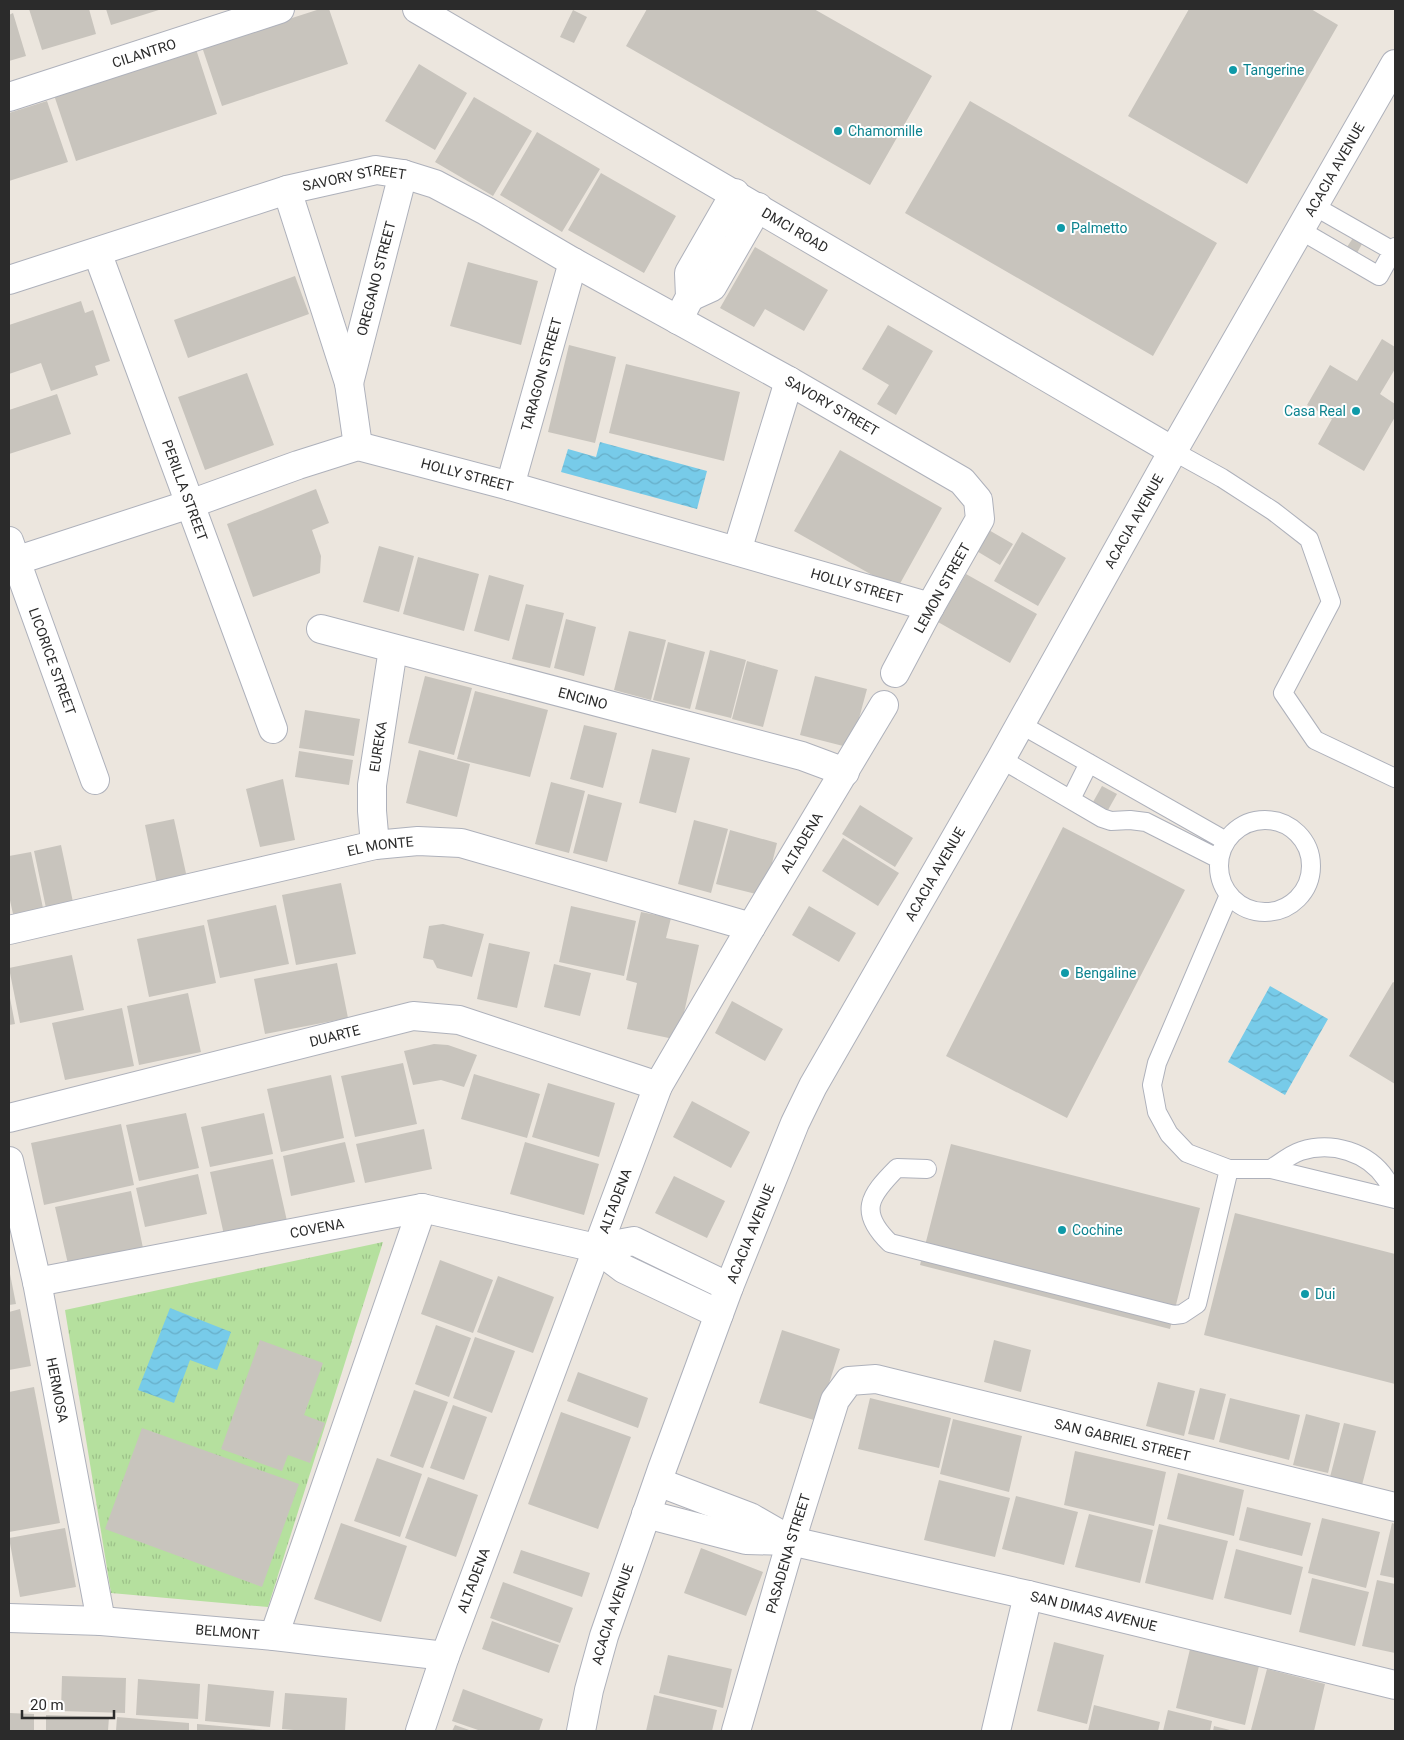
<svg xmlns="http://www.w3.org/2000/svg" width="1404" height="1740" viewBox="0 0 1404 1740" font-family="Roboto,sans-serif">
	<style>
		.park { fill: url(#park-tufts) }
		.water { fill: url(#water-waves) }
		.building { fill: #c8c4bd }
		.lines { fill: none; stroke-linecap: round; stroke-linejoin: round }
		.lane-casing { stroke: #aeb1bb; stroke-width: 20 }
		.street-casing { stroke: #aeb1bb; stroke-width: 30 }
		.secondary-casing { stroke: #aeb1bb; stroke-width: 30 }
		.lane { stroke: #fff; stroke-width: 18 }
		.street { stroke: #fff; stroke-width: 28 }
		.secondary { stroke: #fff; stroke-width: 28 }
		.culture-dot { fill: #0f9aa8; stroke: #fff; stroke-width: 2 }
		.labels { text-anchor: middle; stroke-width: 4; stroke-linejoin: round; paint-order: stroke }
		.street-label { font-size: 14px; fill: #2b2b2b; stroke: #fff }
		.culture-label { font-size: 14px; fill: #0d838f; stroke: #fff; text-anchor: start }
	</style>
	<defs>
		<pattern id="park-tufts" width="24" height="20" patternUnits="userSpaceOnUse" patternTransform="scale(1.25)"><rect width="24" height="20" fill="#b5e09e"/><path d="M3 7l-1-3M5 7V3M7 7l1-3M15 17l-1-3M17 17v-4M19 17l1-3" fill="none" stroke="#9cc088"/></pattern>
		<pattern id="water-waves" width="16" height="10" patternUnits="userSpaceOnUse" patternTransform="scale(1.25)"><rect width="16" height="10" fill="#77cbe9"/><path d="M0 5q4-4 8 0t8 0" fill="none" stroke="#67aec8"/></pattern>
	</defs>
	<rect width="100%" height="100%" fill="#ece6de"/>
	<!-- park -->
	<path class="park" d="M 383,1242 L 268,1607 L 111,1593 L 65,1310 Z"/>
	<!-- water -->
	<path class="water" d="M 600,442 L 707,471 L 697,509 L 561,472 L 568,449 L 596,457 Z
		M 1270,986 L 1328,1019 L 1285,1095 L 1228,1062 Z
		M 170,1308 L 231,1332 L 217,1370 L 190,1360 L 174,1403 L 138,1390 Z"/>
	<!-- building -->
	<path class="building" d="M 29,9 L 89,9 L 96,34 L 42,50 Z
		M 106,9 L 162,9 L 111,25 Z
		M 320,9 L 329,9 L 348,64 L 222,106 L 202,47 Z
		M 647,9 L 814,9 L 932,76 L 870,185 L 626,46 Z
		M 1189,9 L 1311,9 L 1338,25 L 1247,184 L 1128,116 Z
		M 573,10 L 587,17 L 574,43 L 560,37 Z
		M 13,13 L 26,56 L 9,61 L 9,15 Z
		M 195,46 L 217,114 L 76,161 L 53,92 Z
		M 419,64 L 467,93 L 435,150 L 385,121 Z
		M 474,97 L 532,131 L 493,196 L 435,162 Z
		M 47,101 L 68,162 L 9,181 L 9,113 Z
		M 970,101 L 1217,243 L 1153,356 L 905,213 Z
		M 537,132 L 600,169 L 562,232 L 500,195 Z
		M 601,173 L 676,216 L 644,273 L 568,230 Z
		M 1353,238 L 1362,244 L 1357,253 L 1347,247 Z
		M 755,247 L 828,290 L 804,331 L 765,309 L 754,327 L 720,308 Z
		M 468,262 L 538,281 L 521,345 L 450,326 Z
		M 295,276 L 309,314 L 188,358 L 174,320 Z
		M 81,301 L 85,313 L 93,310 L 110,361 L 95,366 L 98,375 L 51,391 L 41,363 L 9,374 L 9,325 Z
		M 888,325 L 933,351 L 896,415 L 877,404 L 889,385 L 862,369 Z
		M 1382,339 L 1395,347 L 1395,369 L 1380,394 L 1395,404 L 1395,417 L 1364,471 L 1318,444 L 1332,419 L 1307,405 L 1330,365 L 1357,381 Z
		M 569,345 L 616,357 L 595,443 L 548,432 Z
		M 626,364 L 740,392 L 724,461 L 609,433 Z
		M 247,373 L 274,445 L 205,470 L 178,397 Z
		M 57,394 L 71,434 L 9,454 L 9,410 Z
		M 840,450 L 942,508 L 897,589 L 794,531 Z
		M 316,489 L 329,523 L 312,530 L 321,556 L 320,573 L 253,597 L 227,524 Z
		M 987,529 L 1013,544 L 1000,565 L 975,550 Z
		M 1022,532 L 1066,558 L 1038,606 L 994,581 Z
		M 379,546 L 414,556 L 399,612 L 363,602 Z
		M 418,557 L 479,574 L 464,631 L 403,614 Z
		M 966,574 L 1037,614 L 1010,663 L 938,622 Z
		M 489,575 L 524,585 L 509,641 L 474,631 Z
		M 526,604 L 564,613 L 550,668 L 512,659 Z
		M 566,619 L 596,627 L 584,676 L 554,668 Z
		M 629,631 L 666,640 L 651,700 L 614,690 Z
		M 668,642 L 705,652 L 690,709 L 653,700 Z
		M 710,650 L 746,660 L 731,718 L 695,709 Z
		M 747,661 L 778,670 L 763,727 L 732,719 Z
		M 425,676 L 472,688 L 454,755 L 408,743 Z
		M 815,676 L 867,689 L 851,748 L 800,735 Z
		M 475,691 L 548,710 L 530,777 L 457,759 Z
		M 305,710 L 360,719 L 354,756 L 299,748 Z
		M 584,725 L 617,733 L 603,788 L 570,779 Z
		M 652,749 L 690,758 L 676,813 L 639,803 Z
		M 419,750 L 470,764 L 457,817 L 406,803 Z
		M 299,751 L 353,760 L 349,785 L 295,777 Z
		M 283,779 L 295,840 L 260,847 L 246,789 Z
		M 551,782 L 585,791 L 569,853 L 535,844 Z
		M 1102,786 L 1117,794 L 1108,810 L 1093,802 Z
		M 588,794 L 622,803 L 607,862 L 573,853 Z
		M 860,805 L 913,838 L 895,867 L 842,834 Z
		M 174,819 L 187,878 L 157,884 L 145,825 Z
		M 694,820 L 728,829 L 711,893 L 678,884 Z
		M 1063,827 L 1185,890 L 1067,1118 L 946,1056 Z
		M 730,830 L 777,843 L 764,896 L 716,884 Z
		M 843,838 L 899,873 L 878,906 L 822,871 Z
		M 61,845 L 73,902 L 46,908 L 34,851 Z
		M 31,852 L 43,908 L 13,914 L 9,896 L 9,856 Z
		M 341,883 L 356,954 L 296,965 L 282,895 Z
		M 276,905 L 289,964 L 220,978 L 207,920 Z
		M 571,906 L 636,921 L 624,976 L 559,962 Z
		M 809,906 L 856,933 L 839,962 L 792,935 Z
		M 641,912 L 671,918 L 666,938 L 699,945 L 678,1040 L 627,1029 L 637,983 L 626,980 Z
		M 443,924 L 484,934 L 472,977 L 437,968 L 433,960 L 423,958 L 429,926 Z
		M 204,925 L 216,983 L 149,997 L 137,939 Z
		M 489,943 L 530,952 L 517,1008 L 477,999 Z
		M 72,955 L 84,1010 L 20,1023 L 9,968 Z
		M 337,963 L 348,1018 L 265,1034 L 254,979 Z
		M 554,964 L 591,973 L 580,1016 L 544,1007 Z
		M 1393,982 L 1395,983 L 1395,1084 L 1349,1056 Z
		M 188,993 L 201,1052 L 139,1065 L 127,1006 Z
		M 10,998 L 15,1024 L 9,1025 L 9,999 Z
		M 732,1001 L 783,1029 L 765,1061 L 715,1033 Z
		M 122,1008 L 134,1066 L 65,1080 L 52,1023 Z
		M 434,1044 L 448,1045 L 477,1055 L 464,1087 L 441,1080 L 413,1085 L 404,1051 Z
		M 403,1063 L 417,1124 L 355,1137 L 341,1076 Z
		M 474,1074 L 540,1094 L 527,1138 L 461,1119 Z
		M 331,1075 L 344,1138 L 281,1152 L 267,1089 Z
		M 548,1083 L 615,1103 L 599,1157 L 532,1137 Z
		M 692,1101 L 750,1132 L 731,1168 L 673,1137 Z
		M 186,1113 L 199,1168 L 139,1181 L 126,1125 Z
		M 264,1113 L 273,1154 L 210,1167 L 201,1127 Z
		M 121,1124 L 134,1185 L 44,1205 L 31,1143 Z
		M 424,1129 L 432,1169 L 365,1183 L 356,1144 Z
		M 345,1142 L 355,1182 L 291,1196 L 283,1156 Z
		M 525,1142 L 599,1164 L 584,1215 L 510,1194 Z
		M 951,1144 L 1200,1208 L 1170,1329 L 920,1265 Z
		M 273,1159 L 287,1221 L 224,1235 L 210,1172 Z
		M 198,1174 L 207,1214 L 145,1227 L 136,1188 Z
		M 674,1176 L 725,1201 L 707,1238 L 655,1213 Z
		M 131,1191 L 143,1248 L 68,1264 L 55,1207 Z
		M 1235,1213 L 1395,1254 L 1395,1384 L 1204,1335 Z
		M 440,1260 L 493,1280 L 473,1333 L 421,1314 Z
		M 9,1269 L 16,1304 L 9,1305 Z
		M 498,1276 L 554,1297 L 533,1353 L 477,1332 Z
		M 20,1309 L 31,1366 L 9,1370 L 9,1312 Z
		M 436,1325 L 471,1338 L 449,1397 L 415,1384 Z
		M 782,1330 L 840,1349 L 817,1421 L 759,1403 Z
		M 475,1337 L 515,1351 L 492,1413 L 453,1398 Z
		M 260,1340 L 323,1363 L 304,1415 L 325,1423 L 310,1463 L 288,1455 L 282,1471 L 221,1449 Z
		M 994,1340 L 1031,1350 L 1021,1392 L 984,1382 Z
		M 578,1372 L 648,1398 L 638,1428 L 567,1401 Z
		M 1158,1382 L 1195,1391 L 1184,1436 L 1146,1426 Z
		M 34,1387 L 60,1523 L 9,1532 L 9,1392 Z
		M 1200,1388 L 1226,1394 L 1214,1440 L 1188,1434 Z
		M 414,1390 L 448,1402 L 423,1468 L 390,1456 Z
		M 870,1398 L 951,1418 L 939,1468 L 858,1449 Z
		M 1230,1398 L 1300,1415 L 1289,1460 L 1219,1442 Z
		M 453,1405 L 487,1417 L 464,1480 L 430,1468 Z
		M 561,1412 L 631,1437 L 598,1529 L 528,1504 Z
		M 1306,1414 L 1340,1423 L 1328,1473 L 1293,1465 Z
		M 953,1419 L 1022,1436 L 1009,1492 L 940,1474 Z
		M 1344,1423 L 1376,1431 L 1362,1485 L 1330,1477 Z
		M 142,1428 L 299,1484 L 262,1587 L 105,1529 Z
		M 1075,1451 L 1166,1472 L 1154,1526 L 1064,1505 Z
		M 377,1458 L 422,1474 L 400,1537 L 354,1521 Z
		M 1178,1473 L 1244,1490 L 1234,1536 L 1167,1519 Z
		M 428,1477 L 478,1495 L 456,1557 L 405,1538 Z
		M 939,1480 L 1010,1498 L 995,1557 L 924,1540 Z
		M 1016,1496 L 1078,1512 L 1064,1565 L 1002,1549 Z
		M 1247,1507 L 1311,1523 L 1302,1556 L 1239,1540 Z
		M 1089,1514 L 1153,1530 L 1140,1583 L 1075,1567 Z
		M 1322,1518 L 1380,1532 L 1366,1588 L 1308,1573 Z
		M 341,1523 L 407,1546 L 381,1622 L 314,1599 Z
		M 1392,1523 L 1395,1524 L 1395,1578 L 1380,1575 Z
		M 1159,1524 L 1228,1541 L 1213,1600 L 1145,1583 Z
		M 65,1528 L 76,1587 L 20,1597 L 9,1538 Z
		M 701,1548 L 763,1572 L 746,1616 L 684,1593 Z
		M 1236,1549 L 1303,1567 L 1291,1615 L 1224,1598 Z
		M 521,1550 L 590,1573 L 582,1597 L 513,1573 Z
		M 1312,1578 L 1369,1592 L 1355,1646 L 1299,1632 Z
		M 1377,1580 L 1395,1584 L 1395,1653 L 1362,1646 Z
		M 503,1582 L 573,1608 L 560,1643 L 490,1618 Z
		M 492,1621 L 559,1645 L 549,1673 L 482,1649 Z
		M 1054,1642 L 1104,1655 L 1087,1724 L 1037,1711 Z
		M 1190,1649 L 1259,1666 L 1245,1725 L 1176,1708 Z
		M 668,1655 L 732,1669 L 723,1708 L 659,1693 Z
		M 1267,1669 L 1325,1684 L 1314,1731 L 1251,1730 Z
		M 62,1676 L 126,1678 L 125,1713 L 61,1711 Z
		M 138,1679 L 200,1684 L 198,1719 L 136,1715 Z
		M 208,1684 L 274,1691 L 270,1727 L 205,1721 Z
		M 463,1689 L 543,1719 L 539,1731 L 481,1731 L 452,1721 Z
		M 285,1693 L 347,1698 L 345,1731 L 306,1731 L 282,1729 Z
		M 654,1695 L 717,1710 L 712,1731 L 646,1731 Z
		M 1094,1705 L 1160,1722 L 1158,1731 L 1088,1731 Z
		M 1168,1710 L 1212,1721 L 1210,1731 L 1163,1731 Z
		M 9,1713 L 34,1714 L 34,1731 L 9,1731 Z
		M 46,1715 L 109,1717 L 108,1731 L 46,1731 Z
		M 117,1717 L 189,1723 L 189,1731 L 116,1731 Z
		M 197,1724 L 263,1730 L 263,1731 L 197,1731 Z
		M 455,1725 L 472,1731 L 452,1731 Z
		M 1214,1726 L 1234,1731 L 1213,1731 Z"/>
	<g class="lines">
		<defs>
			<path id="lane" d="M 1314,206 L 1393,251
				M 1300,230 L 1379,276 L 1395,247
				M 1173,451 L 1222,478 L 1273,511 L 1309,539 L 1331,602 L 1283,693 L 1315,740 L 1395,778
				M 1020,724 L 1226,841
				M 1001,759 L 1102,818 L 1111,821 L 1130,820 L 1146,822 L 1219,859
				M 1071,799 L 1089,763
				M1219 866a46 46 0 1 1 92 0a46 46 0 1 1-92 0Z
				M 1229,895 L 1157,1063 L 1152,1085 L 1157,1112 L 1169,1134 L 1187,1153 L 1229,1169 L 1271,1169 L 1395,1199
				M 927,1169 L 897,1168 C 869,1196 858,1212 890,1243 L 1174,1315 L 1182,1314 L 1197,1304 L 1229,1169
				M 1271,1169 C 1280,1163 1291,1154 1301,1151 C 1332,1141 1368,1152 1386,1179 C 1390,1185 1392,1191 1395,1196"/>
			<g id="street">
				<path id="s1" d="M 417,9 L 1173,451"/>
				<path id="s2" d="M 9,97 L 280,9"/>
				<path d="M 287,190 L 349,383 L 358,446"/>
				<path id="s3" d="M 97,252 L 273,729"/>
				<path id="s4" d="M 9,280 L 287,190 L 376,170 L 403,174 L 435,184 L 486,211 L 573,262 L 789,381 L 962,481 L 978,500 L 980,519 L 930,607 L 895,673"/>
				<path d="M 690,297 L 712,287 L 758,207"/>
				<path d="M 678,320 L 690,297 L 689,273 L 735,193"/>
				<path id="s5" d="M 349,383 L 403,174"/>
				<path id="s6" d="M 510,486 L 573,262"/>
				<path id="s7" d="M 9,541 L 95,780"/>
				<path d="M 737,551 L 789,381"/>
				<path id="s8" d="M 9,563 L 190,504 L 298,465 L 358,446 L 510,486 L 930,607"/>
				<path id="s9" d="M 321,629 L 802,756 L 845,772"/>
				<path id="s10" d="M 375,845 L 372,811 L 372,785 L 393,649"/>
				<path id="s11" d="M 9,930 L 375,845 L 418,841 L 461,843 L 751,927"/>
				<path id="s12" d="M 9,1118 L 413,1016 L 459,1020 L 658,1086"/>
				<path id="s13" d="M 9,1161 L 37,1282 L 101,1621"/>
				<path d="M 596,1248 L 624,1269 L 719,1314"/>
				<path id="s14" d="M 37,1282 L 422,1208 L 596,1248 L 634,1241 L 729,1287"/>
				<path d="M 658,1482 L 750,1517 L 790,1540"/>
				<path id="s15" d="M 646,1514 L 746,1540 L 791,1541 L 1028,1595 L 1395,1685"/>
				<path id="s16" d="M 9,1618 L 101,1621 L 274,1636 L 445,1656"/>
				<path d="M 274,1636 L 422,1208"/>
				<path id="s17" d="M 420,1731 L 445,1656 L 658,1086 L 751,927 L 884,705"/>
				<path id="s18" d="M 736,1731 L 791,1541 L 835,1400 L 849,1381 L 876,1379 L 1395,1507"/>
				<path d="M 996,1731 L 1028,1595"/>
			</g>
			<g id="secondary">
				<path id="s19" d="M 581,1731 L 589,1690 L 604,1636 L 662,1469 L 729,1287 L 795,1123 L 813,1086 L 1001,759 L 1173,451 L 1395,64"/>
			</g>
		</defs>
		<!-- lane casing -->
		<use href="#lane" class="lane-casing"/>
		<!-- street casing -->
		<use href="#street" class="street-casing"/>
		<!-- secondary casing -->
		<use href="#secondary" class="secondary-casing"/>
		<!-- lane -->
		<use href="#lane" class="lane"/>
		<!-- street -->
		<use href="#street" class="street"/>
		<!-- secondary -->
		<use href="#secondary" class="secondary"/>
	</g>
	<!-- markers -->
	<g class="culture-dot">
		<circle cx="1233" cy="70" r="5"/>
		<circle cx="838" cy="131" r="5"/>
		<circle cx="1061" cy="228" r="5"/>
		<circle cx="1356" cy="411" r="5"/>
		<circle cx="1065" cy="973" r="5"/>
		<circle cx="1062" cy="1230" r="5"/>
		<circle cx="1305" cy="1294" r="5"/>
	</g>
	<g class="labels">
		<!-- street labels -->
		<g class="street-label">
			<text dy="5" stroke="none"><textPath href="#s2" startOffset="142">CILANTRO</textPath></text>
			<text dy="5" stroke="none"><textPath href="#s19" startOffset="1741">ACACIA AVENUE</textPath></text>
			<text dy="5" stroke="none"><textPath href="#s4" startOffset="361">SAVORY STREET</textPath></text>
			<text dy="5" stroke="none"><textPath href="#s1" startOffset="438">DMCI ROAD</textPath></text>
			<text dy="5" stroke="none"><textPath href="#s5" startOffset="108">OREGANO STREET</textPath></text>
			<text dy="5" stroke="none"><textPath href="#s6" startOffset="116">TARAGON STREET</textPath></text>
			<text dy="5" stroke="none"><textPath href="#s4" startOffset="899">SAVORY STREET</textPath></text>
			<text dy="5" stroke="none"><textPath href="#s8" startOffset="481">HOLLY STREET</textPath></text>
			<text dy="5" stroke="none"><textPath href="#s3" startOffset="254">PERILLA STREET</textPath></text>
			<text dy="5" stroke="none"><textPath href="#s19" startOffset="1336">ACACIA AVENUE</textPath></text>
			<text dy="5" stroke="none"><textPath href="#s8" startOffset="886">HOLLY STREET</textPath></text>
			<text transform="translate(942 588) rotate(-61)" y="5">LEMON STREET</text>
			<text dy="5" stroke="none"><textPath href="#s7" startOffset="128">LICORICE STREET</textPath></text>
			<text dy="5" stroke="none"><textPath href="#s9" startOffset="271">ENCINO</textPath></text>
			<text dy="5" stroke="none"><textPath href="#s10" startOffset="99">EUREKA</textPath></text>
			<text dy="5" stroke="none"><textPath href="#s17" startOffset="970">ALTADENA</textPath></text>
			<text dy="5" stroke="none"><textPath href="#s11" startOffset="381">EL MONTE</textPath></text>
			<text dy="5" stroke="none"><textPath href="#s19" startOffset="931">ACACIA AVENUE</textPath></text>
			<text dy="5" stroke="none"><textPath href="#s12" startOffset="336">DUARTE</textPath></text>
			<text dy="5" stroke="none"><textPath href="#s17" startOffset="565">ALTADENA</textPath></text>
			<text dy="5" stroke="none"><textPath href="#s14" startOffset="285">COVENA</textPath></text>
			<text dy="5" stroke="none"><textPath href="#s19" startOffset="526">ACACIA AVENUE</textPath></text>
			<text dy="5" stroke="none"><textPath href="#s13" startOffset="234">HERMOSA</textPath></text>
			<text dy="5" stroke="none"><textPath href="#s18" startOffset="650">SAN GABRIEL STREET</textPath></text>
			<text dy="5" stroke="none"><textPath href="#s18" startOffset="185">PASADENA STREET</textPath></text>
			<text dy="5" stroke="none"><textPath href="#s17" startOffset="160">ALTADENA</textPath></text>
			<text dy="5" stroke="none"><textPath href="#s15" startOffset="459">SAN DIMAS AVENUE</textPath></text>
			<text dy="5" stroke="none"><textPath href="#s19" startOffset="121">ACACIA AVENUE</textPath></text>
			<text dy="5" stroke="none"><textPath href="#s16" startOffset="219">BELMONT</textPath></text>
		</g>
		<!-- culture labels -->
		<g class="culture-label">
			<text x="1243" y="75">Tangerine</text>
			<text x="848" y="136">Chamomille</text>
			<text x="1071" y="233">Palmetto</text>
			<text x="1346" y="416" text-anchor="end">Casa Real</text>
			<text x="1075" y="978">Bengaline</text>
			<text x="1072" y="1235">Cochine</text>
			<text x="1315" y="1299">Dui</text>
		</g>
	</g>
	<!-- border -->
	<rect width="1404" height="1740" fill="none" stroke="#2b2b2b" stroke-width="20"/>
	<!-- scale -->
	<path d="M22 1710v8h92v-8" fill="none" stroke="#2b2b2b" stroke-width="2.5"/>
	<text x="30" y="1710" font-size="15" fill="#2b2b2b" stroke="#ffffff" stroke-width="4" paint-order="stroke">20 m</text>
</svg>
